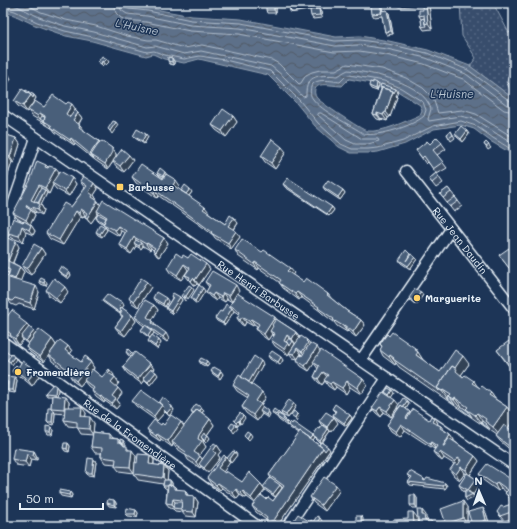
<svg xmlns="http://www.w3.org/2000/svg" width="517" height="529" viewBox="0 0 517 529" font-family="Mali,sans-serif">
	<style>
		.grass { fill: url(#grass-dots); stroke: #909fb2 }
		.water { fill: url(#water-waves); stroke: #95a4b5; fill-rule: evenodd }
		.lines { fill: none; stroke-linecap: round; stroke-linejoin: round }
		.shore { stroke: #b0bdcc; stroke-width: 1 }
		.service-casing { stroke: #e8f1f8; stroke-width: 8 }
		.minor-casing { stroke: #e8f1f8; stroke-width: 13 }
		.service { stroke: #1d3557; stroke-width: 5 }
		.minor { stroke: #1d3557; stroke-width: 10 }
		.wall { fill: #3f5169; stroke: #e8f1f8; fill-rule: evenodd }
		.shaded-wall { fill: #334255; stroke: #e8f1f8 }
		.building { fill: #495e7a; stroke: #e8f1f8 }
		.poi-dot { fill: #ffd166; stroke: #1d3557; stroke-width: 1.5 }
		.labels { text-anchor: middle; stroke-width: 3; stroke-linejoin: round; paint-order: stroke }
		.poi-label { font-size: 10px; font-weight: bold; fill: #e8f1f8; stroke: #1d3557; text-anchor: start }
		.street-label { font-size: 10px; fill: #e8f1f8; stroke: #1d3557 }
		.water-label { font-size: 11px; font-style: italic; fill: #b7c4d1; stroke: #1d3557 }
	</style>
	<defs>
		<pattern id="grass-dots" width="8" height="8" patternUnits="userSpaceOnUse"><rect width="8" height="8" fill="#374d6c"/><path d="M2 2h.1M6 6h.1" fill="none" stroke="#546782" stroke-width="1.8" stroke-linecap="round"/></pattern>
		<pattern id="water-waves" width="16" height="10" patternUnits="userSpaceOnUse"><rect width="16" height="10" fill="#5d7089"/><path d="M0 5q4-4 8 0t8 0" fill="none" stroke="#505a66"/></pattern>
	</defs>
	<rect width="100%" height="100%" fill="#1d3557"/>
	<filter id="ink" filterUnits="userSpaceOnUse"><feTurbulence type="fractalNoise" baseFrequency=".025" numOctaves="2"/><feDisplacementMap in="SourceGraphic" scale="8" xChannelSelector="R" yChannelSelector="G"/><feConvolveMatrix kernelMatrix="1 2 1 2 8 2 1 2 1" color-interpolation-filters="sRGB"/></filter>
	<g filter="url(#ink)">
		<!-- grass -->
		<path class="grass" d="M 460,3 L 493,3 L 509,33 L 514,28 L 514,99 L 470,66 L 476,58 L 462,36 Z"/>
		<!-- water -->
		<path class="water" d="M 3,3 L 122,3 L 192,16 L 241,19 L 336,37 L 360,36 L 389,41 L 428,50 L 470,66 L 514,99 L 514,155 L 490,141 L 474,129 L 461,125 L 434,129 L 405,144 L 378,152 L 368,153 L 351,153 L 339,147 L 315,126 L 297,104 L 268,75 L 199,59 L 184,63 L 164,59 L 153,54 L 146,56 L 92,41 L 66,36 L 35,25 L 14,15 L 3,12 ZM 349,79 L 383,85 L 399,92 L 420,105 L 422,110 L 420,115 C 406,121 382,133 367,131 C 362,130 319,102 316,97 C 314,93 314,88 318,86 C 322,83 336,86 342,86 Z"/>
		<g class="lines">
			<!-- shore -->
			<path class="shore" d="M 6,3 L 17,6 L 39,17 L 65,26 L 94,32 L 147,47 L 155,46 L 184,54 L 201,51 L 271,66 L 284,77 L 303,97 L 306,96 C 305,73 322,75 338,76 L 344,72 L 348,70 C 373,73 423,82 431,109 L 428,119 L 429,121 L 460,116 L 474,119 L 514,145
				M 24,3 L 41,12 L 66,20 L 96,26 L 127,36 L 148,40 L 156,40 L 184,48 L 202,45 L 272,60 L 279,64 L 299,84 L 301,83 L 306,75 L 312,72 L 320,70 L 336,70 L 347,64 L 382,69 L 406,78 L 423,88 L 433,98 L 438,113 L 462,110 L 476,114 L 514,138
				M 113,3 L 116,13 L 121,18 L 127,20 L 146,22 L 190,31 L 239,34 L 334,52 L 359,51 L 386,55 L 424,64 L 463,79 L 504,110 L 514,112
				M 119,3 L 121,10 L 127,14 L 147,16 L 190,25 L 240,28 L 335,46 L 359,45 L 387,49 L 426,58 L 466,74 L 507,105 L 514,106
				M 124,3 L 125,7 L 129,9 L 148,11 L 191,20 L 241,23 L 335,41 L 360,40 L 388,44 L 427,53 L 468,70 L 510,101 L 514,101
				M 3,8 L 15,11 L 37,22 L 65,31 L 93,37 L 147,52 L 154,51 L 165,55 L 184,59 L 200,56 L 225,60 L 270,71 L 300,101 L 318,123 L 341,144 L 352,149 L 368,149 L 378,148 L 403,141 L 433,126 L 461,121 L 476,126 L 493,138 L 514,151
				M 349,75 L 384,81 L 401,88 L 423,102 L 426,110 L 424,116 C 413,126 378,137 364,134 C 351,125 321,111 313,99 C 310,96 310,91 311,87 C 315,77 332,81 340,82 L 346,76 Z
				M 319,113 L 321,113 L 362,139 L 378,139 L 379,141 L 368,144 L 355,144 L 346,140 L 318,115 Z"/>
			<defs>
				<path id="service" d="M 293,9 L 330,3"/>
				<g id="minor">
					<path id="s1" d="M 3,115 L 514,465"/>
					<path id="s2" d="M 406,171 L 514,309"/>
					<path d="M 3,234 L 36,138"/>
					<path id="s3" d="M 3,342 L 257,526"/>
					<path d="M 361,360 L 451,229"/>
					<path d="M 288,526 L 387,378"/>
				</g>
			</defs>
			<!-- service casing -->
			<use href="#service" class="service-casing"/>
			<!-- minor casing -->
			<use href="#minor" class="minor-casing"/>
			<!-- service -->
			<use href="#service" class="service"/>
			<!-- minor -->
			<use href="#minor" class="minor"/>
		</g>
		<!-- wall -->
		<path class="wall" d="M 389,3 L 420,3 L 419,3 L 420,5 L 399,7 L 396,5 L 391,6 Z
			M 421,3 L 428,3 L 429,5 L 432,29 L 424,30 L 422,27 L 421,19 L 419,16 L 423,10 Z
			M 448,3 L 461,3 L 461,8 L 451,7 Z
			M 380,4 L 382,7 L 383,11 L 389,13 L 393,34 L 387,35 L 385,32 L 382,16 L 374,17 L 372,14 Z
			M 276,5 L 276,13 L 267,13 L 266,10 Z
			M 321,12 L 322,18 L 313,19 L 311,16 Z
			M 168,61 L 174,61 L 174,65 L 170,64 Z
			M 514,63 L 514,90 L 510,89 L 507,83 Z
			M 373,83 L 379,85 L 377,91 L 371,89 L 369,86 Z
			M 380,87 L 398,92 L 396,96 L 397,97 L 390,117 L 388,118 L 387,121 L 381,119 L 381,120 L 377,119 L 373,114 L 381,89 Z
			M 25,91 L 34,95 L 36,98 L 27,112 L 18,106 L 14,101 Z
			M 66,104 L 76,110 L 75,111 L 78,113 L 82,118 L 79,124 L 84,131 L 99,141 L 100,142 L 112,148 L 116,154 L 116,157 L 133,160 L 124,172 L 117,167 L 113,162 L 108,169 L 95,160 L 75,144 L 74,145 L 55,132 L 53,129 L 32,116 L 28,110 L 44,107 Z
			M 233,116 L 237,122 L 226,137 L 216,130 L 212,125 Z
			M 3,122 L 6,126 L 4,128 L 7,131 L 5,135 L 16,138 L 20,144 L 14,163 L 12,162 L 7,178 L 3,176 Z
			M 451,131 L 455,138 L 451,141 L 447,134 Z
			M 455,134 L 469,134 L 463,142 L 457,137 Z
			M 133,136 L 148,137 L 144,144 L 135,138 Z
			M 437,137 L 446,149 L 437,155 L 447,168 L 437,174 L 428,162 L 426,164 L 416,150 L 430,144 Z
			M 486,142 L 491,148 L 488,150 L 484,144 Z
			M 286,152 L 275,169 L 265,162 L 261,156 Z
			M 46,165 L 48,167 L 72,178 L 76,184 L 69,196 L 56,189 L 53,185 L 49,194 L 47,193 L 41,205 L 44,210 L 42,215 L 36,212 L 35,213 L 32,211 L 35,215 L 30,225 L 31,225 L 35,231 L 33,235 L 26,232 L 23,242 L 12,238 L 8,233 L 23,222 L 17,218 L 13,213 Z
			M 157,173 L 167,175 L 180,186 L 178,188 L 181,191 L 192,192 L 189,196 L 209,213 L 225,224 L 238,223 L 234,230 L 240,237 L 231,249 L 215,238 L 213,235 L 200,225 L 159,196 L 157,198 L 136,183 L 132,177 L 163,179 L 163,178 L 159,175 Z
			M 436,173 L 443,183 L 436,188 L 429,179 Z
			M 80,181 L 98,189 L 94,195 L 100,205 L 164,238 L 168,243 L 159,257 L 157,256 L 153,250 L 151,248 L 150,250 L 143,246 L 141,249 L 136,246 L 131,254 L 123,249 L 119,244 L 125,233 L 121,231 L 119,236 L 107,229 L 104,224 L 98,221 L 96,218 L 98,214 L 98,213 L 91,223 L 89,222 L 85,217 L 86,216 L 85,215 L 83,218 L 80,217 L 63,245 L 50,239 L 46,233 L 71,207 L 85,188 L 84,187 Z
			M 283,184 L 332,207 L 334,210 L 329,216 L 285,187 Z
			M 323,187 L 343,190 L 345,193 L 340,200 L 325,190 Z
			M 448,188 L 462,206 L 454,212 L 440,194 Z
			M 107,230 L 102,237 L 98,235 L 96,232 Z
			M 3,246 L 19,247 L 13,263 L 20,267 L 24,272 L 20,282 L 39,292 L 34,309 L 19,304 L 16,306 L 11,304 L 8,299 L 3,298 L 3,275 L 8,276 L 9,273 L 3,271 Z
			M 41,248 L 45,254 L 31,275 L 26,272 L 22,266 Z
			M 235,250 L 294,273 L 292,275 L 303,282 L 328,294 L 332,299 L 347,311 L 361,320 L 365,325 L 356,337 L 348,331 L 347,332 L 337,326 L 334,322 L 322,313 L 320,311 L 301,297 L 299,300 L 283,288 L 279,282 L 259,268 L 258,270 L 238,256 Z
			M 513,253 L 514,253 L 514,272 L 513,273 L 499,255 Z
			M 410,254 L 415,257 L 417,259 L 410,269 L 401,263 L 399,260 Z
			M 182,257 L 188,258 L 206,264 L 210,269 L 199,285 L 205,291 L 197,304 L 193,301 L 191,298 L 199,285 L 197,284 L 195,286 L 193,285 L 185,275 L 188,270 L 181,280 L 171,274 L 167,268 Z
			M 58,271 L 69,272 L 71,275 L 68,279 L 60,273 Z
			M 45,280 L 47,283 L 46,286 L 41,284 L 39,281 Z
			M 205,282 L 239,291 L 238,294 L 296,332 L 300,337 L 307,340 L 310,344 L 320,352 L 363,379 L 367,385 L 361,394 L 350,387 L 346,394 L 336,387 L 334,390 L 328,386 L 325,381 L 322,385 L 318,382 L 314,377 L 318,369 L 314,363 L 309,371 L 301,366 L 297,360 L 302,355 L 301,354 L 298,359 L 293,358 L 289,353 L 295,345 L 288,355 L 275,346 L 271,340 L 274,336 L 272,334 L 268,340 L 260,334 L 256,329 L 257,326 L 254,324 L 253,326 L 246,322 L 244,326 L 241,324 L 237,318 L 239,314 L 234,311 L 225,325 L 217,321 L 215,318 L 222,312 L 231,307 L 230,305 L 232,302 L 227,299 L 225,302 L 218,298 L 216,301 L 210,297 L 206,292 L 209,287 Z
			M 151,287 L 138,307 L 132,303 L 129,298 Z
			M 46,290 L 68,292 L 60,303 L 49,296 Z
			M 423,295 L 416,305 L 411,301 L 409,298 Z
			M 171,296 L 180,297 L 182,300 L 173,314 L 168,311 L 166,308 L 172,298 Z
			M 153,298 L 168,301 L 165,307 L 155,301 Z
			M 102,300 L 116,300 L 124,305 L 122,308 L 132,315 L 136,321 L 125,336 L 119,332 L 115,327 L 122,317 L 120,314 L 103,302 Z
			M 154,305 L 158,310 L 152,320 L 157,327 L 169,339 L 167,342 L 154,333 L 150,338 L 143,333 L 141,330 L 144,326 L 139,322 L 135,317 Z
			M 3,322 L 24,322 L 34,331 L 36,333 L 52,339 L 56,345 L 44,362 L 30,352 L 26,347 L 28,344 L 23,340 L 19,345 L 14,341 L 11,337 L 4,332 L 3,330 Z
			M 159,340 L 161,343 L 157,349 L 150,344 L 148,341 Z
			M 510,342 L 514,344 L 514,373 L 497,350 Z
			M 380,344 L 417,351 L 423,360 L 440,372 L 469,364 L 461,375 L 480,388 L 491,393 L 495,399 L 507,407 L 514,417 L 514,419 L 508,428 L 514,432 L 514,453 L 500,441 L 496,436 L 497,435 L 399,367 L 396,363 L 395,365 L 383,356 L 380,350 L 382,347 Z
			M 68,346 L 72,351 L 70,354 L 81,362 L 88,358 L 94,368 L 93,370 L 102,377 L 114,375 L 113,377 L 119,383 L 116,386 L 122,393 L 117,400 L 120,404 L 116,409 L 105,401 L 104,403 L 96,397 L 92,391 L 93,390 L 88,386 L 84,381 L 80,386 L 74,382 L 70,376 L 71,375 L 52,361 L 49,355 Z
			M 126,352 L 133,354 L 150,364 L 154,369 L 153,370 L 158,375 L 150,385 L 145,380 L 142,384 L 127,373 L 123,367 L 131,357 L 128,355 Z
			M 268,356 L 283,360 L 280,365 L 270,359 Z
			M 199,361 L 209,364 L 207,367 L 201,364 Z
			M 263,364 L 251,384 L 266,397 L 261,405 L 270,414 L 268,418 L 262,414 L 257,421 L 246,413 L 242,407 L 248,398 L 237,391 L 233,385 L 241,377 Z
			M 18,367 L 36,370 L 39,376 L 32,386 L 20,376 L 19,377 L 14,374 L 12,371 Z
			M 211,371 L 223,374 L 220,379 L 213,374 Z
			M 3,376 L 17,380 L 15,393 L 9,392 L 7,390 L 8,384 L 3,384 Z
			M 58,389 L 57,396 L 69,402 L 69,407 L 86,413 L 85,417 L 94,423 L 93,432 L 109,434 L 112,438 L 118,439 L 120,441 L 125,443 L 125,446 L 136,456 L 134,473 L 119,471 L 115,466 L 116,464 L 105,463 L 101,457 L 101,453 L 95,453 L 91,447 L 93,435 L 81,434 L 77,427 L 68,426 L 64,420 L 65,414 L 55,413 L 54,425 L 49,424 L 47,422 L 51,408 L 52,396 L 47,396 L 45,393 Z
			M 394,393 L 391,397 L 398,405 L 407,401 L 409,404 L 406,409 L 411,413 L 429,420 L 434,418 L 438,423 L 437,424 L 441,426 L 444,430 L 450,434 L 454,440 L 454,441 L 475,456 L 479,461 L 470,475 L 476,479 L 480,484 L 473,495 L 475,497 L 467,501 L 465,498 L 465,492 L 463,491 L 459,485 L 467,474 L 465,473 L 460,480 L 454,476 L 450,470 L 454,464 L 444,458 L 442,461 L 437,457 L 433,452 L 436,448 L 435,448 L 434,449 L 405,430 L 400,437 L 391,431 L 387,425 L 398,409 L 397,408 L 391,417 L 384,412 L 381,417 L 376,413 L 372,408 L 386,394 Z
			M 132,401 L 159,403 L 172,406 L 172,407 L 174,410 L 169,416 L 165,412 L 157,421 L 136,406 Z
			M 294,403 L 296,406 L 288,418 L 282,415 L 281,412 Z
			M 202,408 L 204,410 L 202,413 L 210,419 L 214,425 L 207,435 L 210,438 L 206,443 L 203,440 L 203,442 L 206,447 L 199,455 L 202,459 L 217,445 L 221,451 L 218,455 L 220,458 L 208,473 L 203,469 L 201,466 L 200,468 L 188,460 L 185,454 L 176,448 L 173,444 L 172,447 L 161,439 L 160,441 L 151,435 L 147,429 L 161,425 L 181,422 L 184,427 L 193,414 L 191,411 Z
			M 332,409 L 350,415 L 352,418 L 346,426 L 335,418 L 333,415 L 335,412 Z
			M 272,412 L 278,412 L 286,420 L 285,421 L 289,424 L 287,426 L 279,420 L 277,417 L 274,415 Z
			M 319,421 L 338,423 L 331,432 L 330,431 L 322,443 L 330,450 L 278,525 L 269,526 L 266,520 L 256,512 L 252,506 L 255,503 L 247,497 L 245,498 L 240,495 L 237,499 L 222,488 L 220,490 L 211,484 L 207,478 L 227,458 L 235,452 L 237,455 L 231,463 L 230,462 L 223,472 L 242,482 L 261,484 L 263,487 L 272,480 L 269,475 L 299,434 L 290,428 L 288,425 L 313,436 L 322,426 ZM 315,438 L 320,443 L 319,445 L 313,441 ZM 280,485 L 283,488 L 273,501 L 266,499 L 261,495 L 265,490 L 275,497 L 282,488 Z
			M 51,427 L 53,430 L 52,435 L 48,435 L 46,432 Z
			M 68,443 L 70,446 L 69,452 L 65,451 L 63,448 Z
			M 34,451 L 37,457 L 37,460 L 31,459 L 29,467 L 16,465 L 12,459 Z
			M 94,459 L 96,462 L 94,476 L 88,475 L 86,473 Z
			M 154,460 L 154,465 L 164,466 L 168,471 L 167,480 L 170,480 L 172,483 L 172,486 L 174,486 L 177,489 L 189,496 L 194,496 L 198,502 L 196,517 L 185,516 L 182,512 L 175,511 L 173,509 L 170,508 L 166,503 L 167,489 L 165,488 L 163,486 L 163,484 L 138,480 L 134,474 L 137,463 Z
			M 479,474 L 514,481 L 514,518 L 504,521 L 497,512 L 503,507 L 513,504 L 511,503 L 509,500 L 510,499 L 505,493 L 506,492 L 501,488 L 498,491 L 483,480 Z
			M 407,475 L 424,479 L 425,481 L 445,483 L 447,486 L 445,489 L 410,485 L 408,482 L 411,479 Z
			M 340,490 L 325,511 L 314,503 L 310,497 Z
			M 70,492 L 72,495 L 71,498 L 61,496 L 59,493 Z
			M 417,498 L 417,508 L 412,508 L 410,505 Z
			M 114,500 L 116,503 L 116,507 L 109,506 L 107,503 Z
			M 467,507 L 467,524 L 460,526 L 437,526 Z
			M 136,510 L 138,513 L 137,517 L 128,516 L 126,514 Z
			M 486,513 L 490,526 L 473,526 L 472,525 Z"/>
		<!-- shaded-wall -->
		<path class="shaded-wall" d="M 274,3 L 276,5 L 276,13 L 274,10 Z
			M 426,3 L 428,3 L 429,5 L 432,29 L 428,23 Z
			M 459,3 L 461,3 L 461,8 L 459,6 Z
			M 380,4 L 382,7 L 383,16 L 382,13 Z
			M 319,9 L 321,12 L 322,18 L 320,15 Z
			M 387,10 L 389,13 L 393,34 L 391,31 Z
			M 172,58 L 174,61 L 174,65 L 172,62 Z
			M 107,59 L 109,62 L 106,65 L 104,62 Z
			M 102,61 L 104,64 L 103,66 L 101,64 Z
			M 4,64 L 8,69 L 5,74 L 3,72 L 3,66 Z
			M 8,73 L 11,79 L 3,91 L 3,80 Z
			M 377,83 L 379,85 L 377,91 L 376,89 Z
			M 396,89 L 398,92 L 396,96 L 397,97 L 390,117 L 386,112 L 393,91 Z
			M 31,95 L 34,95 L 36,98 L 27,112 L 23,106 Z
			M 72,104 L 76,110 L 70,119 L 66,114 Z
			M 40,113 L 44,118 L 40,119 L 38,116 Z
			M 78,113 L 82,118 L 77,126 L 73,120 Z
			M 377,113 L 381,119 L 381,120 L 377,115 Z
			M 384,113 L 388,118 L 387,121 L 383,115 Z
			M 233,116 L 237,122 L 226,137 L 222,131 Z
			M 3,122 L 6,126 L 3,130 Z
			M 116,122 L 118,125 L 112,134 L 110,131 Z
			M 80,125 L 84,130 L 83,133 L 79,127 Z
			M 5,128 L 7,131 L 3,138 L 3,132 Z
			M 467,131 L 469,134 L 463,142 L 461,139 Z
			M 146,134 L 148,137 L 144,144 L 142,141 Z
			M 16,138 L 20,144 L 14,163 L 10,157 Z
			M 71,138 L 75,144 L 74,145 L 70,140 Z
			M 99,141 L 103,147 L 91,155 L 94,159 L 90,154 Z
			M 282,147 L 286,152 L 275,169 L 271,163 Z
			M 112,148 L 116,154 L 116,157 L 108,169 L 105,164 Z
			M 129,155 L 133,160 L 124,172 L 120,166 Z
			M 8,156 L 12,162 L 7,178 L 3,172 Z
			M 56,168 L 60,173 L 52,183 L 53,185 L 49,194 L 45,188 Z
			M 165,172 L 167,175 L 165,179 L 163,176 Z
			M 72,178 L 76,184 L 69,196 L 65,191 Z
			M 176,180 L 180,186 L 176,190 L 173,185 Z
			M 3,181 L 5,184 L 5,185 L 6,187 L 3,195 Z
			M 94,183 L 98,189 L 94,195 L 97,200 L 96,203 L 89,192 Z
			M 39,185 L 43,191 L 36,204 L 31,200 Z
			M 190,189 L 192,192 L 187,198 L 185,195 Z
			M 45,190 L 47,193 L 41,205 L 44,210 L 42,215 L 38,209 L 38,205 Z
			M 155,190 L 159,196 L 157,198 L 154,193 Z
			M 343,190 L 345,193 L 340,200 L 338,197 Z
			M 98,201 L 101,206 L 97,211 L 98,213 L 91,223 L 87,218 Z
			M 27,205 L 35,215 L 30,225 L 26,220 L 26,207 Z
			M 32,207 L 36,212 L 35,213 L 31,208 Z
			M 205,207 L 209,212 L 207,215 L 203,209 Z
			M 332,207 L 334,210 L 329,216 L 327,214 Z
			M 81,209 L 85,215 L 83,218 L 79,213 Z
			M 76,211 L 80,217 L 63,245 L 59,240 Z
			M 234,218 L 238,223 L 232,232 L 228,226 Z
			M 31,225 L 35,231 L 33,235 L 29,230 Z
			M 22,226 L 26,232 L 23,242 L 19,236 Z
			M 118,226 L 121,231 L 119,236 L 115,230 Z
			M 105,227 L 107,230 L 102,237 L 100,234 Z
			M 236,231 L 240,237 L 231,249 L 228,243 Z
			M 134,237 L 138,243 L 134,243 L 136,246 L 131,254 L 127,249 Z
			M 164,238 L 168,243 L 159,257 L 155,252 Z
			M 16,241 L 19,247 L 11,267 L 8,261 Z
			M 141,243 L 143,246 L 141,249 L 139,246 Z
			M 147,243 L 151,248 L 150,250 L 146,244 Z
			M 41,248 L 45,254 L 31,275 L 27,269 Z
			M 415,257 L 417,259 L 410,269 L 408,266 Z
			M 255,262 L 259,268 L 258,270 L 254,264 Z
			M 184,264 L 188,270 L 181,280 L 177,275 Z
			M 206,264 L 210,269 L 199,285 L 195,280 Z
			M 20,267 L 24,272 L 19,285 L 15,279 Z
			M 290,268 L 294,273 L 291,277 L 287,271 Z
			M 69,272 L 71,275 L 68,279 L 66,276 Z
			M 193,278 L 197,284 L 195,286 L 191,281 Z
			M 45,280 L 47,283 L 46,286 L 44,283 Z
			M 147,282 L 151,287 L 138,307 L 134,301 Z
			M 236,285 L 239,291 L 232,302 L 229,296 Z
			M 36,286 L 39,292 L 34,309 L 30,303 Z
			M 65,287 L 68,292 L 60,303 L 56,298 Z
			M 192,287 L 194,290 L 188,299 L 186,296 Z
			M 203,288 L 205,291 L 197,304 L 195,301 Z
			M 297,292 L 301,297 L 299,300 L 295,294 Z
			M 421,292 L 423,295 L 416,305 L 414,302 Z
			M 214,293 L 218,298 L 216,301 L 212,296 Z
			M 223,293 L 227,299 L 225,302 L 221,297 Z
			M 184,296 L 186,298 L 185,301 L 183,298 Z
			M 180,297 L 182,300 L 173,314 L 171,311 Z
			M 166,298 L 168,301 L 165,307 L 163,304 Z
			M 122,302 L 124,305 L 121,310 L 119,307 Z
			M 154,305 L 158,310 L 151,322 L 147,317 Z
			M 232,308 L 234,311 L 225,325 L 223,323 Z
			M 132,315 L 136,321 L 125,336 L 121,331 Z
			M 242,317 L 246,322 L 244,326 L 240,320 Z
			M 275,317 L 279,323 L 275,329 L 270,331 L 272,334 L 268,340 L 264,334 Z
			M 251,319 L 254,324 L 253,326 L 249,321 Z
			M 361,320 L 365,325 L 356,337 L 353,332 Z
			M 153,321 L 157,327 L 152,323 Z
			M 27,324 L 31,329 L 21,337 L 23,340 L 19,345 L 15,339 Z
			M 344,325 L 348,331 L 347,332 L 343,326 Z
			M 152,330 L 154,333 L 150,338 L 148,336 Z
			M 34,331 L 36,333 L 28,344 L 26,341 Z
			M 296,332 L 300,338 L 296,344 L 292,339 Z
			M 166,333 L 169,339 L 167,342 L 163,337 Z
			M 287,335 L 291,341 L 293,341 L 295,344 L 288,355 L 284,349 L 284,341 Z
			M 52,339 L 56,345 L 44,362 L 40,357 Z
			M 159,340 L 161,343 L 157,349 L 155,346 Z
			M 307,340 L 311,345 L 306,357 L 302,352 L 306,341 Z
			M 68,346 L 72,351 L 69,356 L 65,350 Z
			M 317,347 L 321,353 L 309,371 L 305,366 Z
			M 297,348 L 301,354 L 298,359 L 294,354 Z
			M 415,348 L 418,352 L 423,360 L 416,355 L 414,349 Z
			M 390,355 L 396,363 L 395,365 L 389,357 Z
			M 463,356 L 469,364 L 461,375 L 443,390 L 450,400 L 447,399 L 442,391 L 439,390 Z
			M 14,357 L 16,359 L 12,365 L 10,362 Z
			M 281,357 L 283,360 L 280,365 L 278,362 Z
			M 88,358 L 94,368 L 80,386 L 76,381 Z
			M 207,361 L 209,364 L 207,367 L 205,364 Z
			M 261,361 L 263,364 L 250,386 L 248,383 Z
			M 150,364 L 154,369 L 145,380 L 143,378 L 145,380 L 142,384 L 138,379 Z
			M 36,370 L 39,376 L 32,386 L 28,380 Z
			M 110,370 L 114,375 L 112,378 L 108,373 Z
			M 221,371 L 223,374 L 220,379 L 218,376 Z
			M 156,372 L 158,375 L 150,385 L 148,382 Z
			M 323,372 L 327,377 L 322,385 L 318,379 Z
			M 15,377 L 17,380 L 15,393 L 13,390 Z
			M 115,377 L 119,383 L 115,388 L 111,382 Z
			M 363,379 L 367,385 L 361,394 L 357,388 Z
			M 347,381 L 350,387 L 346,394 L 342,388 Z
			M 474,381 L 481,392 L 472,383 Z
			M 332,382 L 336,387 L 334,390 L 330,384 Z
			M 56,386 L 58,389 L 57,397 L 55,394 Z
			M 118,388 L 122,393 L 117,400 L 120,404 L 116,409 L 112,404 L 112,396 Z
			M 392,390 L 394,393 L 391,398 L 389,395 Z
			M 262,392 L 266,397 L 261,405 L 265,410 L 260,411 L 262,414 L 257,421 L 253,415 L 256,401 Z
			M 491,393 L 498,403 L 489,395 Z
			M 101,396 L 105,401 L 104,403 L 100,397 Z
			M 65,397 L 69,402 L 68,415 L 64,409 Z
			M 455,398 L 463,409 L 460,408 L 454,400 Z
			M 395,400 L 399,405 L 391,417 L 387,411 Z
			M 407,401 L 409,404 L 403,413 L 401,410 Z
			M 294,403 L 296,406 L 288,418 L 286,415 Z
			M 162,405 L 166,411 L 163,409 L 165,412 L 157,421 L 154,416 Z
			M 82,407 L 86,413 L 85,422 L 81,416 Z
			M 172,407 L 174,410 L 169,416 L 167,413 Z
			M 380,407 L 384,412 L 381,417 L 377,411 Z
			M 507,407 L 514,417 L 514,419 L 501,438 L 493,427 Z
			M 202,408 L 204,410 L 198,418 L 197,415 Z
			M 53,411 L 55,413 L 54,425 L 52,422 Z
			M 268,411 L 270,414 L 268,418 L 266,415 Z
			M 410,412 L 414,417 L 409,424 L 406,418 Z
			M 477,413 L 484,424 L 481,423 L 475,415 Z
			M 297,414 L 299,416 L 296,421 L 295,418 Z
			M 350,415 L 352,418 L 346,426 L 344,423 Z
			M 243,416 L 245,418 L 241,424 L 239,421 Z
			M 90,417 L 94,423 L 93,435 L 89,429 Z
			M 334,417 L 338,423 L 331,432 L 327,427 Z
			M 434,418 L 438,423 L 435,428 L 432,422 Z
			M 210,419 L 214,425 L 204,439 L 201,437 L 203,440 L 203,442 L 206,447 L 198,457 L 194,452 L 199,435 Z
			M 238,421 L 240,423 L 238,426 L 236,423 Z
			M 181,422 L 185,428 L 172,442 L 173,444 L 172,447 L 168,441 Z
			M 287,422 L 289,424 L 287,426 L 286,423 Z
			M 401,424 L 405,430 L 400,437 L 396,432 Z
			M 236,425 L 238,428 L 234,433 L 232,430 Z
			M 51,427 L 53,430 L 52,435 L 50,432 Z
			M 328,429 L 330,431 L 321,443 L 320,441 Z
			M 250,433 L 252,436 L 249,440 L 247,438 Z
			M 157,434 L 161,439 L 160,441 L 156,436 Z
			M 450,434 L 454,440 L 447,451 L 443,446 Z
			M 208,435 L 210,438 L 206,443 L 204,440 Z
			M 313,436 L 315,438 L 312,443 L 310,440 Z
			M 123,440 L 125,443 L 125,447 L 123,444 Z
			M 431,442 L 435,448 L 434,449 L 430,444 Z
			M 68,443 L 70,446 L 69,452 L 67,449 Z
			M 217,445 L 221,451 L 218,455 L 220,458 L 208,473 L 204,468 L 213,451 Z
			M 328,447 L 330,450 L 278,525 L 274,520 L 323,448 Z
			M 132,450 L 136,456 L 134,473 L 130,467 Z
			M 34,451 L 37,457 L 37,460 L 33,455 Z
			M 235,452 L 237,455 L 231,463 L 229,460 Z
			M 440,452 L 444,458 L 442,461 L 438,455 Z
			M 27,454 L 31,459 L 29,467 L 25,462 Z
			M 150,455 L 154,460 L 153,470 L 149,464 Z
			M 200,456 L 204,462 L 199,464 L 201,466 L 200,468 L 196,462 Z
			M 475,456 L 479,461 L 469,476 L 466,470 Z
			M 226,457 L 230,462 L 222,474 L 218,468 Z
			M 458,458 L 462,464 L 459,468 L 455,462 Z
			M 94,459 L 96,462 L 94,476 L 92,473 Z
			M 164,466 L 168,471 L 167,483 L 163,477 Z
			M 461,467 L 465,473 L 460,480 L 456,474 Z
			M 476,479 L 480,484 L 473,495 L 472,495 L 468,490 Z
			M 170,480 L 172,483 L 172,489 L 170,486 Z
			M 497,482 L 501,488 L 498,491 L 495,485 Z
			M 218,483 L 222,488 L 220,490 L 216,485 Z
			M 445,483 L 447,486 L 445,489 L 443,486 Z
			M 261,484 L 265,490 L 255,503 L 251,498 Z
			M 280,485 L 282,488 L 275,497 L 273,494 Z
			M 336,485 L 340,490 L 325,511 L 321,505 Z
			M 514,487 L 514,499 L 512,501 L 508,496 Z
			M 236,489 L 240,495 L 237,499 L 233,493 Z
			M 185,490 L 188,495 L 186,495 Z
			M 243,491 L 247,497 L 245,498 L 241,493 Z
			M 70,492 L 72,495 L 71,498 L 69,495 Z
			M 415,495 L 417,498 L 417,508 L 415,505 Z
			M 194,496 L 198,502 L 196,517 L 193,512 Z
			M 173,499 L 176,504 L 176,509 L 172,504 Z
			M 114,500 L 116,503 L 116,507 L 114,505 Z
			M 463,501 L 467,507 L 467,524 L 463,518 Z
			M 483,508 L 486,513 L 490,526 L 486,520 Z
			M 136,510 L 138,513 L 137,517 L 135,514 Z
			M 422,510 L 426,515 L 426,518 L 428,521 L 429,526 L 422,515 Z
			M 413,512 L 417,517 L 418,526 L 414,525 Z
			M 361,516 L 363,518 L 363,526 L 362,526 Z
			M 320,518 L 322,521 L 318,526 L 315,525 Z
			M 431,521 L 435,526 L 432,526 Z"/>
		<!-- building -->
		<path class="building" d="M 266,3 L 274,3 L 274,10 L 266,10 Z
			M 421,3 L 426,3 L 428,23 L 425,24 L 424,15 L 419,16 L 419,10 L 423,10 Z
			M 448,3 L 459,3 L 459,6 L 449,4 Z
			M 380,4 L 382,13 L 372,14 L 371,6 Z
			M 319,9 L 320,15 L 311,16 L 310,10 Z
			M 387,10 L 391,31 L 385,32 L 381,11 Z
			M 424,18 L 425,24 L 426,26 L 422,27 L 421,19 Z
			M 102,56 L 107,59 L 104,62 L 102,61 L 101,64 L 98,62 Z
			M 168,57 L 172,58 L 172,62 L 168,61 Z
			M 514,63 L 514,85 L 507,83 L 508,77 Z
			M 3,70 L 8,73 L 3,80 Z
			M 373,81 L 377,83 L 376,89 L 369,86 L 370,82 L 373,83 Z
			M 381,84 L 396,89 L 394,93 L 393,91 L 380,87 Z
			M 382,88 L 393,91 L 386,112 L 384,113 L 383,115 L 377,113 L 377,115 L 373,114 Z
			M 22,89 L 31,95 L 23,106 L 14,101 Z
			M 26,90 L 34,95 L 33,98 L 31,95 L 25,91 Z
			M 53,95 L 66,104 L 68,102 L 72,104 L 66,114 L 70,117 L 75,110 L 78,113 L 73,120 L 80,125 L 79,127 L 99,141 L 90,154 L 71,138 L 70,140 L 51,127 L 52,126 L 44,121 L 45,116 L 40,113 L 38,116 L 28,110 L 35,101 L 44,107 Z
			M 223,109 L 233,116 L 222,131 L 212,125 Z
			M 42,116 L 45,117 L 44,121 L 46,123 L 40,119 Z
			M 113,121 L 116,122 L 110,131 L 108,129 Z
			M 461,126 L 467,131 L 461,139 L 455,134 Z
			M 3,127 L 5,128 L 3,132 Z
			M 137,129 L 146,134 L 142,141 L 133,136 Z
			M 451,131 L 453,135 L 449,138 L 447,134 Z
			M 4,134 L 16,138 L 10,157 L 8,156 L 3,172 L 3,137 Z
			M 437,137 L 442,143 L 433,150 L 443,162 L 433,169 L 424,156 L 422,158 L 416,150 L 427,141 L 430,144 Z
			M 272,139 L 282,147 L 271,163 L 261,156 Z
			M 102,141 L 112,148 L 112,152 L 105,164 L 91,155 L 99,143 Z
			M 486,142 L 489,145 L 486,147 L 484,144 Z
			M 122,149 L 129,155 L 120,166 L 113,161 Z
			M 37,161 L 46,165 L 45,167 L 48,168 L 49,166 L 56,168 L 45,188 L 39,185 L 31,200 L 40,204 L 38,209 L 32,207 L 31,208 L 27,205 L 26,207 L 31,210 L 26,220 L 13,213 L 30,181 Z
			M 141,164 L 163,179 L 166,174 L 176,180 L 173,185 L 205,207 L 203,209 L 225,224 L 230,215 L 234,218 L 228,226 L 236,231 L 228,243 L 211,233 L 212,232 L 196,220 L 155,190 L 154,193 L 132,177 Z
			M 160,168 L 165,172 L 163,176 L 157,173 Z
			M 60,171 L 72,178 L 65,191 L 52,183 Z
			M 436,173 L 439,177 L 432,183 L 429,179 Z
			M 83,176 L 94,183 L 89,192 L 93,195 L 92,197 L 98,201 L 87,218 L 85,217 L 87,213 L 81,209 L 79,213 L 76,211 L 59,240 L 46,233 L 64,203 L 71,207 L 87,186 L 80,181 Z
			M 288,178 L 332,207 L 327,214 L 283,184 Z
			M 328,180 L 343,190 L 338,197 L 323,187 Z
			M 185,185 L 190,189 L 186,194 L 181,191 Z
			M 41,188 L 45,190 L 38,203 L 34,201 Z
			M 448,188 L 451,192 L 443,198 L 440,194 Z
			M 455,197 L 458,201 L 450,207 L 447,203 Z
			M 103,200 L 164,238 L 155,252 L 153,250 L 155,248 L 147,243 L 146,244 L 134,237 L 127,249 L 119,244 L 126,231 L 118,226 L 115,230 L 103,224 L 107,217 L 97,211 Z
			M 98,214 L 106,218 L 104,223 L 96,218 Z
			M 13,218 L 23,222 L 24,221 L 31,225 L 29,230 L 22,226 L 19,236 L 8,233 Z
			M 100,224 L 105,227 L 100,234 L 96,232 Z
			M 7,238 L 16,241 L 8,261 L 20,267 L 15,279 L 10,277 L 9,278 L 36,286 L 30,303 L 15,298 L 12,301 L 7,299 L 7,295 L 3,293 L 3,275 L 8,276 L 10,270 L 3,267 L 3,246 Z
			M 242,239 L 262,252 L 264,250 L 290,268 L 287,271 L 303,282 L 306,278 L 328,294 L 327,295 L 347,311 L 361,320 L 353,332 L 344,325 L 343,326 L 333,320 L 334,319 L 318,308 L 319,307 L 297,292 L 295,294 L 279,283 L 281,280 L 255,262 L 254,264 L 235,250 Z
			M 136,240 L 141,243 L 139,246 L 134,243 Z
			M 34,244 L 41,248 L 27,269 L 22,266 Z
			M 509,248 L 513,253 L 514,253 L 514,264 L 509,268 L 499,255 Z
			M 406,250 L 410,254 L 406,261 L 411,254 L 415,257 L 408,266 L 399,260 Z
			M 176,253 L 182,257 L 183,255 L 188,258 L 191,254 L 206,264 L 195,280 L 193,278 L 191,281 L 189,279 L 190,277 L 185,275 L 190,268 L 184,264 L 177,275 L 167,268 Z
			M 61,266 L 69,272 L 66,276 L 58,271 Z
			M 212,271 L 236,285 L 229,296 L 223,293 L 221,297 L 214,293 L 212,296 L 206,292 L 210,285 L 205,282 Z
			M 41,278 L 45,280 L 44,283 L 39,281 Z
			M 54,278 L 65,287 L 56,298 L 46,290 Z
			M 141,278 L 147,282 L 134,301 L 129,298 Z
			M 189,285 L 192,287 L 186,296 L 184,296 L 183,298 L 181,296 Z
			M 199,285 L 203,288 L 195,301 L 191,298 Z
			M 415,289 L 421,292 L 414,302 L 409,298 Z
			M 156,292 L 166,298 L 163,304 L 153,298 Z
			M 173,293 L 180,297 L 171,311 L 166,308 L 173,297 L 171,296 Z
			M 237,293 L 275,317 L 264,334 L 256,329 L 259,324 L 251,319 L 249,321 L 242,317 L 240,320 L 237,318 L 240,312 L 230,305 Z
			M 107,294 L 116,300 L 117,299 L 122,302 L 119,307 L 121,308 L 120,309 L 121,311 L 120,313 L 102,300 Z
			M 145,300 L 154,305 L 147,317 L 153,321 L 152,323 L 166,333 L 163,337 L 135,317 Z
			M 226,304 L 232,308 L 223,323 L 215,318 L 220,311 L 222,312 Z
			M 121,307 L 132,315 L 121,331 L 115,327 L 123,316 L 120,314 L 122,311 L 120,309 Z
			M 12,310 L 20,316 L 19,318 L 27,324 L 15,339 L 10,335 L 11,334 L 3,328 L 3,322 Z
			M 276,319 L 296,332 L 292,339 L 287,335 L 284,341 L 288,343 L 284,349 L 271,340 L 275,334 L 270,331 L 273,326 L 272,325 Z
			M 145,325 L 152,330 L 148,336 L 141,330 Z
			M 29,327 L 34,331 L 26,341 L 21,337 Z
			M 39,329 L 52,339 L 40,357 L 26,347 Z
			M 392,332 L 415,348 L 414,349 L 418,352 L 416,355 L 440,372 L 455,350 L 463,356 L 455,368 L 452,366 L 437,388 L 439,391 L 393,359 L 394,358 L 390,355 L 389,357 L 380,350 L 382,346 L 380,344 L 387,334 L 389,336 Z
			M 152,335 L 159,340 L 155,346 L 148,341 Z
			M 301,336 L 307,340 L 306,341 L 308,343 L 302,352 L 297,348 L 294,354 L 289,353 Z
			M 289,338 L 293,341 L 290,346 L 286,342 Z
			M 60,340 L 68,346 L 65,350 L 81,362 L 85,356 L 88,358 L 87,360 L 91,362 L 76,381 L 70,376 L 72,373 L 49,355 Z
			M 509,341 L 510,342 L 512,341 L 514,344 L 514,368 L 512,365 L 510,366 L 497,350 Z
			M 310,343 L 317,347 L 305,366 L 297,360 L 300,355 L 302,356 Z
			M 128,349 L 132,353 L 130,355 L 126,352 Z
			M 321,350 L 363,379 L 357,388 L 347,381 L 342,388 L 332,382 L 330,384 L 324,380 L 328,375 L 323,372 L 318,379 L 314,377 L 319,366 L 313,362 Z
			M 272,351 L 281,357 L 278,362 L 268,356 Z
			M 135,352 L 150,364 L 138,379 L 123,367 Z
			M 12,354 L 14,357 L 10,362 L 7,360 Z
			M 254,356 L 261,361 L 249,382 L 241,377 Z
			M 201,358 L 207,361 L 205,364 L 199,361 Z
			M 22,361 L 36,370 L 28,380 L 16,371 Z
			M 16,365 L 18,367 L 16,371 L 18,373 L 17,375 L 12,371 Z
			M 452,366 L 457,369 L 456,371 L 463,377 L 465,375 L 474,381 L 472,383 L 480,388 L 482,386 L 491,393 L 489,395 L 507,407 L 493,427 L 485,421 L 486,419 L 477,413 L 475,415 L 466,409 L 468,407 L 455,398 L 454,400 L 449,397 L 451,395 L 443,390 L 442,391 L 437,388 Z
			M 214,367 L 221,371 L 218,376 L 211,371 Z
			M 92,369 L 102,377 L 109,369 L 110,370 L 108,373 L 115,377 L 111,382 L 118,388 L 112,396 L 116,399 L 112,404 L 101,396 L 100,397 L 92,391 L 94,388 L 84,380 Z
			M 151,369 L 156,372 L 148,382 L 143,378 Z
			M 239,375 L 262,392 L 256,401 L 261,404 L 253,415 L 242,407 L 249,396 L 233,385 Z
			M 3,376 L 15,377 L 13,390 L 7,390 L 8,382 L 3,381 Z
			M 53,384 L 56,386 L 55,394 L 45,393 Z
			M 388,388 L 392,390 L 389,395 L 385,392 Z
			M 141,390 L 162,405 L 154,416 L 132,401 Z
			M 383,392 L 395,400 L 387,411 L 380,407 L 377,411 L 372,408 Z
			M 52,395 L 65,397 L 64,409 L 51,408 Z
			M 163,397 L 170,403 L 169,405 L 172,407 L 167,413 L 163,409 L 164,408 L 162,405 L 159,403 Z
			M 448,397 L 451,399 L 455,405 L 447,399 Z
			M 403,398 L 407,401 L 403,407 L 401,405 L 398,409 L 397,407 Z
			M 289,399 L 294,403 L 286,415 L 281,412 Z
			M 196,404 L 202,408 L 199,411 L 197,409 L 194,413 L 191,411 Z
			M 335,404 L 350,415 L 344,423 L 333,415 L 336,411 L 332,409 Z
			M 401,405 L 410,412 L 406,418 L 407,419 L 413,409 L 429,420 L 431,416 L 434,418 L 432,422 L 441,426 L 440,428 L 450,434 L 443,446 L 444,446 L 449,438 L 475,456 L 466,470 L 461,467 L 456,474 L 450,470 L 455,463 L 458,465 L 461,460 L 458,458 L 455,462 L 440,452 L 438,455 L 433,452 L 437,446 L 431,442 L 430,444 L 401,424 L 396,432 L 387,425 Z
			M 461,406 L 468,411 L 472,417 L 460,408 Z
			M 65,407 L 82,407 L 81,416 L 90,417 L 89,429 L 77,428 L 77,422 L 64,420 Z
			M 263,407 L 268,411 L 266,415 L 260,411 Z
			M 48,408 L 51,408 L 53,411 L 52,422 L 47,422 Z
			M 197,409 L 210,419 L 199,435 L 198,439 L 202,441 L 194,452 L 200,456 L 196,462 L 184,454 L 186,452 L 172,442 Z
			M 274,409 L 278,412 L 276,415 L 272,412 Z
			M 294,411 L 297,414 L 295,418 L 291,415 Z
			M 326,412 L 334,417 L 327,427 L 319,421 Z
			M 240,413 L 243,416 L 239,421 L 238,421 L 236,423 L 234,421 Z
			M 278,414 L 284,417 L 283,419 L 287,422 L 286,423 L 277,417 Z
			M 171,415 L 181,422 L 168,441 L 157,434 L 156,436 L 147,429 L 154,420 L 161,425 L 162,423 L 164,425 Z
			M 482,421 L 486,424 L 490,429 L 481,423 Z
			M 290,422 L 292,424 L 293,422 L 313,436 L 310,439 L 300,432 L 299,433 L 288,425 Z
			M 232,423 L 236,425 L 232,430 L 229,427 Z
			M 323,425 L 328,429 L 320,441 L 313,436 L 318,428 L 320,429 Z
			M 504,425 L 514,432 L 514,450 L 496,436 Z
			M 46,426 L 51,427 L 50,432 L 46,432 Z
			M 247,431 L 250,433 L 247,438 L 244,435 Z
			M 93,432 L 109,434 L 109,438 L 118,439 L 118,442 L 121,442 L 124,446 L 127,446 L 127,450 L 132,450 L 130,467 L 115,466 L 116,459 L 101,457 L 102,448 L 91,447 Z
			M 300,432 L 323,448 L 274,520 L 267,522 L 266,520 L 267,518 L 252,506 L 261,495 L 266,499 L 268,497 L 273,501 L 284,486 L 269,475 Z
			M 204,433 L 208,435 L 204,440 L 201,437 Z
			M 120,439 L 123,440 L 123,444 L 120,442 Z
			M 321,442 L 328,447 L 325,451 L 323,448 L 319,445 Z
			M 64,443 L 68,443 L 67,449 L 63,448 Z
			M 214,443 L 217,445 L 213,451 L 216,453 L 204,468 L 199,464 Z
			M 14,448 L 34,451 L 33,455 L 27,454 L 25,462 L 12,459 Z
			M 233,451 L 235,452 L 229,460 L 227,458 Z
			M 138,454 L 150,455 L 149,464 L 164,466 L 163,477 L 162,477 L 162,478 L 134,474 L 135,462 L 137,463 Z
			M 224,455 L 226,457 L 218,468 L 225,473 L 226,471 L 242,482 L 249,472 L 261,484 L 251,498 L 243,491 L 241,493 L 236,489 L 233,493 L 218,483 L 216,485 L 207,478 Z
			M 88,458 L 94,459 L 92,473 L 86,473 Z
			M 487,464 L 514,481 L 514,487 L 508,496 L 505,493 L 508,490 L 497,482 L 495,485 L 479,474 Z
			M 410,471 L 424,479 L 423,480 L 425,481 L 427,478 L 445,483 L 443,486 L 408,482 L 412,477 L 407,475 Z
			M 467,473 L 476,479 L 468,490 L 459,485 Z
			M 324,477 L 336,485 L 321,505 L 310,497 Z
			M 270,478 L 280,485 L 273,494 L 263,487 Z
			M 164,480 L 170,480 L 170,485 L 168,485 L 168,486 L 163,486 Z
			M 168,485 L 174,486 L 174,489 L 185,490 L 186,495 L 194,496 L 193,512 L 181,511 L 182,500 L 173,499 L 172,504 L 166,503 Z
			M 59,490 L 70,492 L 69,495 L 59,493 Z
			M 465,490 L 470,493 L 473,494 L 465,498 Z
			M 514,494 L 514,503 L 509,500 Z
			M 410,495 L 415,495 L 415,505 L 410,505 Z
			M 108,499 L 114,500 L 114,505 L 107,503 Z
			M 463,501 L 463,518 L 446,524 L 447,526 L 437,526 L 436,524 L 445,521 L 441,509 Z
			M 175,502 L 182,502 L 181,509 L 173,508 Z
			M 514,503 L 514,511 L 500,516 L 497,512 L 501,506 L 503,507 Z
			M 127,508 L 136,510 L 135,514 L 126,514 Z
			M 483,508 L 486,520 L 472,525 L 468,512 Z
			M 417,510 L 422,510 L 422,515 L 424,515 L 425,521 L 431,521 L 432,526 L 419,526 Z
			M 408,512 L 413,512 L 414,525 L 418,525 L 418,526 L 394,526 L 393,520 L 408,519 Z
			M 298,514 L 310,522 L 311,520 L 319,526 L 290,526 Z
			M 317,516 L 320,518 L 316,524 L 313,522 Z
			M 356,516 L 361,516 L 361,526 L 356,526 Z"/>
	</g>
	<!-- markers -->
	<g class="poi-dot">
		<rect x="116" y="183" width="8" height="8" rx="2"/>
		<circle cx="417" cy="298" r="4"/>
		<circle cx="18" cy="372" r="4"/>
	</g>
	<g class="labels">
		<!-- poi labels -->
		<g class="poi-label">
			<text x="128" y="191">Barbusse</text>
			<text x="425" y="302">Marguerite</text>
			<text x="26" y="376">Fromendière</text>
		</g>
		<!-- street labels -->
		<g class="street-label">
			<text dy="4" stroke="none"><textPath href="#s2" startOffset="88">Rue Jean Daudin</textPath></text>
			<text dy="4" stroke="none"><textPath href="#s1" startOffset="310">Rue Henri Barbusse</textPath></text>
			<text dy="4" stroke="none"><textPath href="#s3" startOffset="157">Rue de la Fromendière</textPath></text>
		</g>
		<!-- water labels -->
		<g class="water-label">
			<text transform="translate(137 27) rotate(12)" y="4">L'Huisne</text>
			<text x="452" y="98">L'Huisne</text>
		</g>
	</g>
	<!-- margin -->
	<rect width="517" height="529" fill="none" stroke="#1d3557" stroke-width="16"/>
	<rect x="8" y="8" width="501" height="513" fill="none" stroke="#e8f1f8" stroke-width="1.5" filter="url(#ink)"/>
	<!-- north arrow -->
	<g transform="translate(479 491) rotate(358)" stroke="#1d3557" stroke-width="3" paint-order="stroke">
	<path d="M0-3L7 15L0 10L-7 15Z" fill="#e8f1f8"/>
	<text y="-6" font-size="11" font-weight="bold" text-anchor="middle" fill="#e8f1f8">N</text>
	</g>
	<!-- scale -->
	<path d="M20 503v6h83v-6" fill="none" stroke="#e8f1f8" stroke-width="2"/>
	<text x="26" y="503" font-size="12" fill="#e8f1f8" stroke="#1d3557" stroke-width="3" paint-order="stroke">50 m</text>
</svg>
